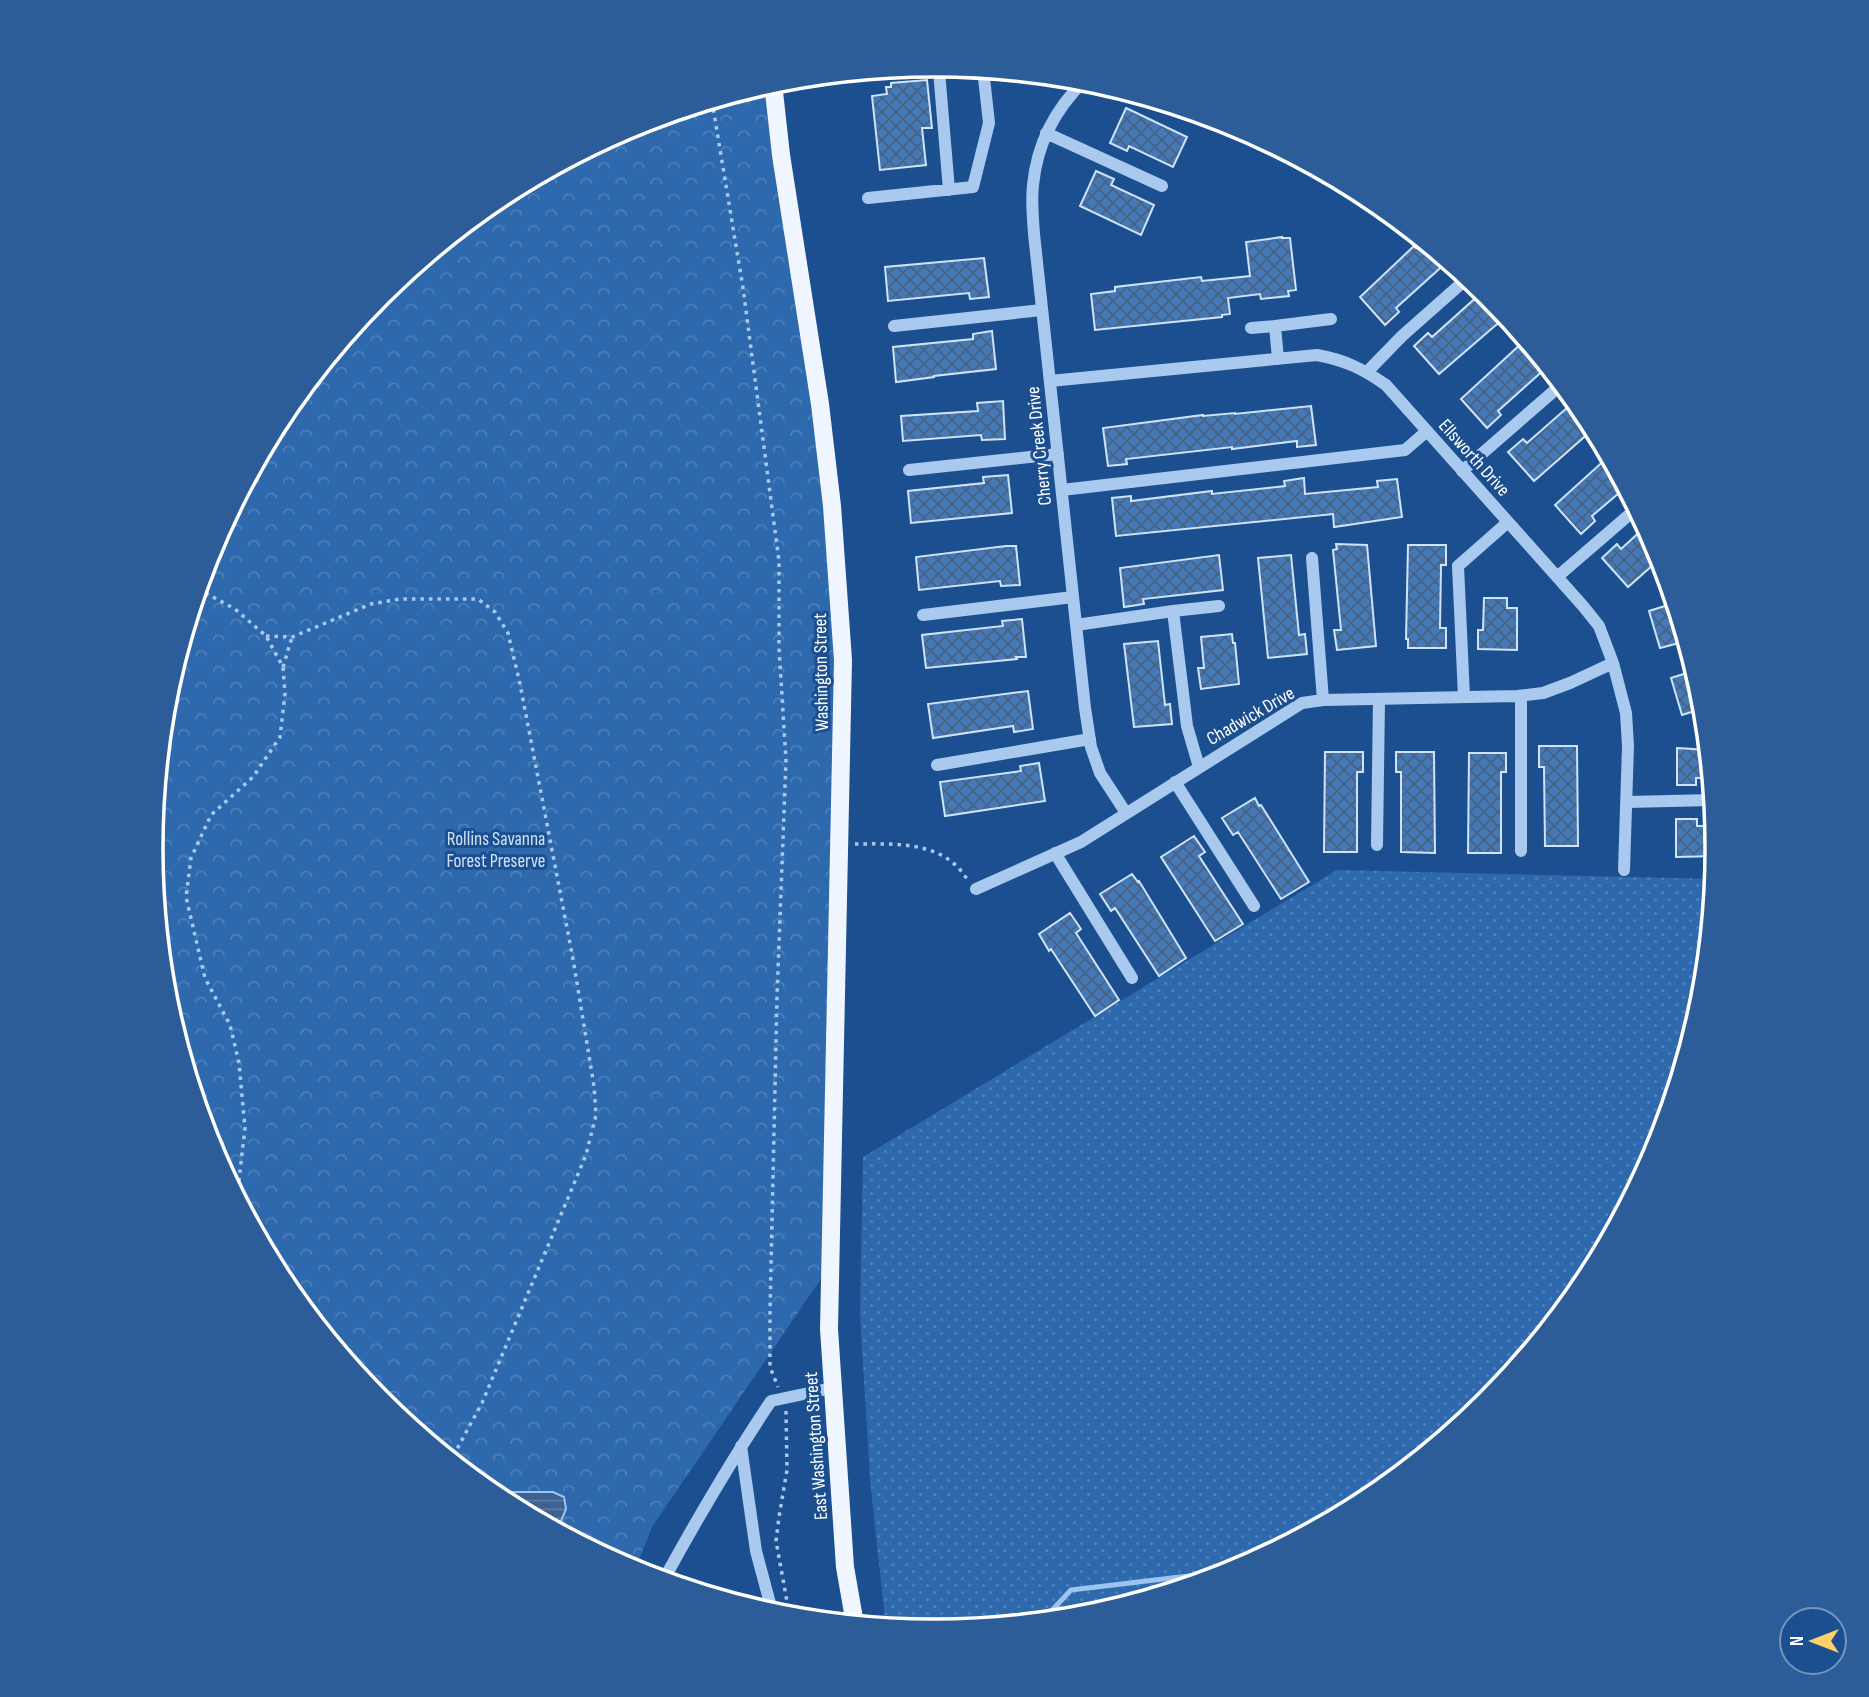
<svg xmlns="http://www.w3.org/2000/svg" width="1869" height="1697" viewBox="0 0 1869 1697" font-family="'Sofia Sans Condensed',sans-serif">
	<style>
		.grass { fill: url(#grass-dots) }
		.park { fill: url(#park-crowns) }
		.water { fill: url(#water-rules); stroke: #9cc4f0; stroke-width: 2 }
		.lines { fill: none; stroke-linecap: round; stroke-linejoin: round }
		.stream { stroke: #9cc4f0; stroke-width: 5 }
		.building { fill: url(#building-cross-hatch); stroke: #cfe3fa; stroke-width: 2 }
		.path { stroke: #a9c9ee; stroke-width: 3.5; stroke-dasharray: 3.5 5; stroke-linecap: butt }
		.minor { stroke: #a9c9ee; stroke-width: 12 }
		.major { stroke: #f0f6ff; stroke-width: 18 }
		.labels { text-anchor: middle; stroke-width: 6; stroke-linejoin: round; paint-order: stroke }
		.street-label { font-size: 19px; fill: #fff; stroke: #1b4f8f }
		.park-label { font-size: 19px; fill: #cfe3fa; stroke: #1b4f8f }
		.rim { fill: none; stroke: #fff; stroke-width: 3.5 }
	</style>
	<defs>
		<pattern id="grass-dots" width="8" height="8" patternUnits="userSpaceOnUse" patternTransform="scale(1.75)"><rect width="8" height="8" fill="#2e69ad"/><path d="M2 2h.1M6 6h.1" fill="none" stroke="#4d80b9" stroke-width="1.8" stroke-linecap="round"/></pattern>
		<pattern id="park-crowns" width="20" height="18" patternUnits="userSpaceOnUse" patternTransform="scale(1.75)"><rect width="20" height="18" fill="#2e69ad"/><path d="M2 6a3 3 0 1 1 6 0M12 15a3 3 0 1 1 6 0" fill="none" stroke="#4d80b9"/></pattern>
		<pattern id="water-rules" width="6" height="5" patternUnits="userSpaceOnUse" patternTransform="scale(1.75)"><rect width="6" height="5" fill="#3c6290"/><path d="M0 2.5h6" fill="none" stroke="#597aa1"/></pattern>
		<pattern id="building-cross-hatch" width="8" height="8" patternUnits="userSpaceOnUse" patternTransform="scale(1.75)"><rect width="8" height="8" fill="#4478b7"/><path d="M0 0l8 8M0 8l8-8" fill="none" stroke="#486282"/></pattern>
	</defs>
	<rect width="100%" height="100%" fill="#1b4f8f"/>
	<!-- grass -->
	<path class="grass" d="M 1337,870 L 1715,879 L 1703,1002 L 1658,1149 L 1586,1284 L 1488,1403 L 1370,1500 L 1234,1573 L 1087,1617 L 934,1632 L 886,1628 L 870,1480 L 860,1314 L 863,1157 Z"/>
	<!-- park -->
	<path class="park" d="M 773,83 L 843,660 L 831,1264 L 652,1527 L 634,1572 L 499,1500 L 380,1402 L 283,1284 L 210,1148 L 166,1001 L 151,848 L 166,695 L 211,548 L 283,413 L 381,294 L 499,197 L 635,124 Z"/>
	<!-- water -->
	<path class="water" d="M 506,1492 L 553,1492 L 564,1497 L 566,1509 L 557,1531 L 500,1501 Z"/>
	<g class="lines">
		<!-- stream -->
		<path class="stream" d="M 1041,1622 L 1071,1590 L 1239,1570"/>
	</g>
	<!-- building -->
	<path class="building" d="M 927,80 L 932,128 L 922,128 L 926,165 L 880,170 L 872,96 L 887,94 L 886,87 L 891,87 L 891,83 Z
		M 1126,108 L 1187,137 L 1173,167 L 1129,146 L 1127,151 L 1110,143 Z
		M 1096,171 L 1114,179 L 1111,185 L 1154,205 L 1141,235 L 1080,206 Z
		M 1282,237 L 1282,238 L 1290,238 L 1296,290 L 1288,291 L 1289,296 L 1261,299 L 1260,294 L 1228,298 L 1230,314 L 1222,315 L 1222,317 L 1095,330 L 1091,294 L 1115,291 L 1115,287 L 1201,277 L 1202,281 L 1250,276 L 1246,242 Z
		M 1423,241 L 1448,261 L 1396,308 L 1399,312 L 1385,325 L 1360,297 L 1414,246 L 1416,248 Z
		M 984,258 L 989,297 L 970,299 L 969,293 L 888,301 L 885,267 Z
		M 1480,294 L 1503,319 L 1439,374 L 1414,346 L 1428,333 L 1432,337 Z
		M 992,331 L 996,369 L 934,376 L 934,377 L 896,382 L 893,347 L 973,339 L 973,334 Z
		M 1523,342 L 1546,368 L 1498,411 L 1501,415 L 1487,428 L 1461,399 Z
		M 1576,400 L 1590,421 L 1584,426 L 1590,432 L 1534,481 L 1508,452 L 1523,439 L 1527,443 Z
		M 1003,401 L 1005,439 L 982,440 L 981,435 L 903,441 L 901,416 L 978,411 L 977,403 Z
		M 1311,406 L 1316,445 L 1297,447 L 1297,441 L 1232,449 L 1232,447 L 1126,459 L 1127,464 L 1108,466 L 1103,428 L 1203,415 L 1203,416 L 1235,413 L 1235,414 Z
		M 1609,456 L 1626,487 L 1592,516 L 1595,521 L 1581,534 L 1555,505 Z
		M 1008,475 L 1012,513 L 911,523 L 908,491 L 984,483 L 983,477 Z
		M 1304,478 L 1305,494 L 1378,487 L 1377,481 L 1397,479 L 1402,517 L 1334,527 L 1333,514 L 1116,536 L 1112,498 L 1131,496 L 1131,501 L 1212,491 L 1212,494 L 1285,486 L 1284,481 Z
		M 1646,526 L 1659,549 L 1661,558 L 1628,587 L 1602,558 L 1617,544 L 1621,549 Z
		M 1336,544 L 1367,545 L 1376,646 L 1337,650 L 1334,630 L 1341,630 L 1333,550 L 1337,549 Z
		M 1408,545 L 1446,545 L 1446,565 L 1441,565 L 1440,628 L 1446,628 L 1446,648 L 1408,648 L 1408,639 L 1406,639 Z
		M 1006,546 L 1016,546 L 1020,585 L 1001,586 L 1000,581 L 919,590 L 916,557 Z
		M 1219,555 L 1223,590 L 1143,599 L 1144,604 L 1124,607 L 1120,568 Z
		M 1291,555 L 1299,635 L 1305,634 L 1307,654 L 1268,658 L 1258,558 Z
		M 1484,598 L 1507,598 L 1507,608 L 1517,608 L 1517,650 L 1478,649 L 1478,630 L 1483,630 Z
		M 1668,605 L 1669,608 L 1676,606 L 1685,635 L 1677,637 L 1679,643 L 1660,648 L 1649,611 Z
		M 1022,619 L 1026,657 L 1016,657 L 1017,659 L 926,668 L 922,635 L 1003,626 L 1002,621 Z
		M 1232,634 L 1233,643 L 1235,643 L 1239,684 L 1201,689 L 1198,668 L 1204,668 L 1201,637 Z
		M 1158,641 L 1165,705 L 1170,704 L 1172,724 L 1134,727 L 1124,644 Z
		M 1690,672 L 1692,677 L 1697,676 L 1704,705 L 1700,706 L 1701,709 L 1682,715 L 1671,678 Z
		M 1028,691 L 1033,729 L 1014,732 L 1013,726 L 933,738 L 928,704 Z
		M 1539,746 L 1577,746 L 1578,846 L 1545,846 L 1544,767 L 1539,767 Z
		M 1677,748 L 1709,750 L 1711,778 L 1696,778 L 1696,785 L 1677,785 Z
		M 1325,752 L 1363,752 L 1363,772 L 1357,772 L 1357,852 L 1324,852 Z
		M 1396,752 L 1434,752 L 1435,853 L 1401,852 L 1401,772 L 1396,772 Z
		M 1469,753 L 1506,753 L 1506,772 L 1501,772 L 1501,853 L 1468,853 Z
		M 1039,763 L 1045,801 L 945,816 L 940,782 L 1021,771 L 1020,766 Z
		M 1255,798 L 1259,806 L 1261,805 L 1309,882 L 1281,899 L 1238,832 L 1233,835 L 1222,818 Z
		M 1676,819 L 1697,819 L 1697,826 L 1716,826 L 1717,856 L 1676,857 Z
		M 1194,836 L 1205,852 L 1199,856 L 1243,924 L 1215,941 L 1161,857 Z
		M 1132,874 L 1138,882 L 1139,881 L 1186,958 L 1159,976 L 1115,908 L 1111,911 L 1100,894 Z
		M 1070,913 L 1081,929 L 1076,933 L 1119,1000 L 1095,1016 L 1051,949 L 1049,951 L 1039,934 Z"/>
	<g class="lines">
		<!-- path -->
		<path class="path" d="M 712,101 L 743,288 L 779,561 L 779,648 L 786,760 L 777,996 L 770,1313 L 770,1367 L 778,1387
			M 198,589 L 235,609 L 266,636 L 283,667 L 285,694 L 280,737 L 253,777 L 211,815 L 191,858 L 186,897 L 205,978 L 230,1025 L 239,1063 L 245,1128 L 239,1180 L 233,1191
			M 266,636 L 292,637 L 371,604 L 400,599 L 478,599 L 495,612 L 508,633 L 520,684 L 573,959 L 594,1086 L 596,1115 L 586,1155 L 482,1403 L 451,1460
			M 283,667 L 292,637
			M 855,844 C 885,844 928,841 953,863 C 959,867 963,874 968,880
			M 786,1411 L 787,1470 L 779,1517 L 776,1541 L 790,1618"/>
		<!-- minor -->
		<path class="minor" d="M 1085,80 C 1056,108 1037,144 1033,185 C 1031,201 1033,218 1034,234 L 1085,708 L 1091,747 L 1100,773 L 1126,813
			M 1046,133 L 1162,186
			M 949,190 L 939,71 L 975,69
			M 868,198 L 973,187 L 989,123 L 983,69
			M 894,326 L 1042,310
			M 1251,328 L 1275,326
			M 1278,359 L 1275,326 L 1331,319
			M 1367,372 L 1402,336 L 1463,282
			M 1050,381 L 1317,355 C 1345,360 1363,369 1386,385 L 1583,606 L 1599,626 L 1613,663 L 1626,713 L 1628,746 L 1624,870
			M 909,470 L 1058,454
			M 1462,471 L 1562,384
			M 1062,490 L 1405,450 L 1427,431
			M 1312,558 L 1323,700
			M 1557,577 L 1637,508
			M 1173,611 L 1219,606
			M 923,615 L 1073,597
			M 1076,625 L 1173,611 L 1187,726 L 1199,767
			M 1464,697 L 1458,566 L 1508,522
			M 937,765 L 1090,739
			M 1175,782 L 1254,906
			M 1627,802 L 1713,800
			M 1377,845 L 1379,699
			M 1521,851 L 1521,696
			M 1055,853 L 1132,978
			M 976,889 L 1081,842 L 1302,703 L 1323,700 L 1517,696 L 1543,693 L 1570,683 L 1613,663
			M 741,1446 L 756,1551 L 771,1607 L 771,1614
			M 663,1581 C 697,1519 732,1459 771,1401 L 832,1388"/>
		<!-- major -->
		<path class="major" d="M 773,83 L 781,155 L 820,404 L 832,506 L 843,660 L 829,1329 L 845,1567 L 855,1624"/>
	</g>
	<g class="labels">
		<!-- street labels -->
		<g class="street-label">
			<text transform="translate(1038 446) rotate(-96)" y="7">Cherry Creek Drive</text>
			<text transform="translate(1475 457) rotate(48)" y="7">Ellsworth Drive</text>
			<text transform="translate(820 672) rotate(-91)" y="7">Washington Street</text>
			<text transform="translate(1250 715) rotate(-30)" y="7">Chadwick Drive</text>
			<text transform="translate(815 1446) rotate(-94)" y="7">East Washington Street</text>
		</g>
		<!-- park labels -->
		<g class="park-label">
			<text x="496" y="845">Rollins Savanna<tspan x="496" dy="22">Forest Preserve</tspan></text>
		</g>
	</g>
	<!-- crop -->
	<path d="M0 0H1869V1697H0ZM163 848a771 771 0 1 1 1542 0a771 771 0 1 1-1542 0Z" fill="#2d5d98" fill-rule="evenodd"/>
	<path class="rim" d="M163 848a771 771 0 1 1 1542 0a771 771 0 1 1-1542 0Z"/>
	<!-- north arrow -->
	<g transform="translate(1813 1641) rotate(270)"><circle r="33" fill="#1b4f8f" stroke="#7695bc" stroke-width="2"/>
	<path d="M0-5L12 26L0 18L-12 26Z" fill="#ffd166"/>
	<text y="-10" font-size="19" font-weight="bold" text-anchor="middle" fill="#ffffff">N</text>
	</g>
</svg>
